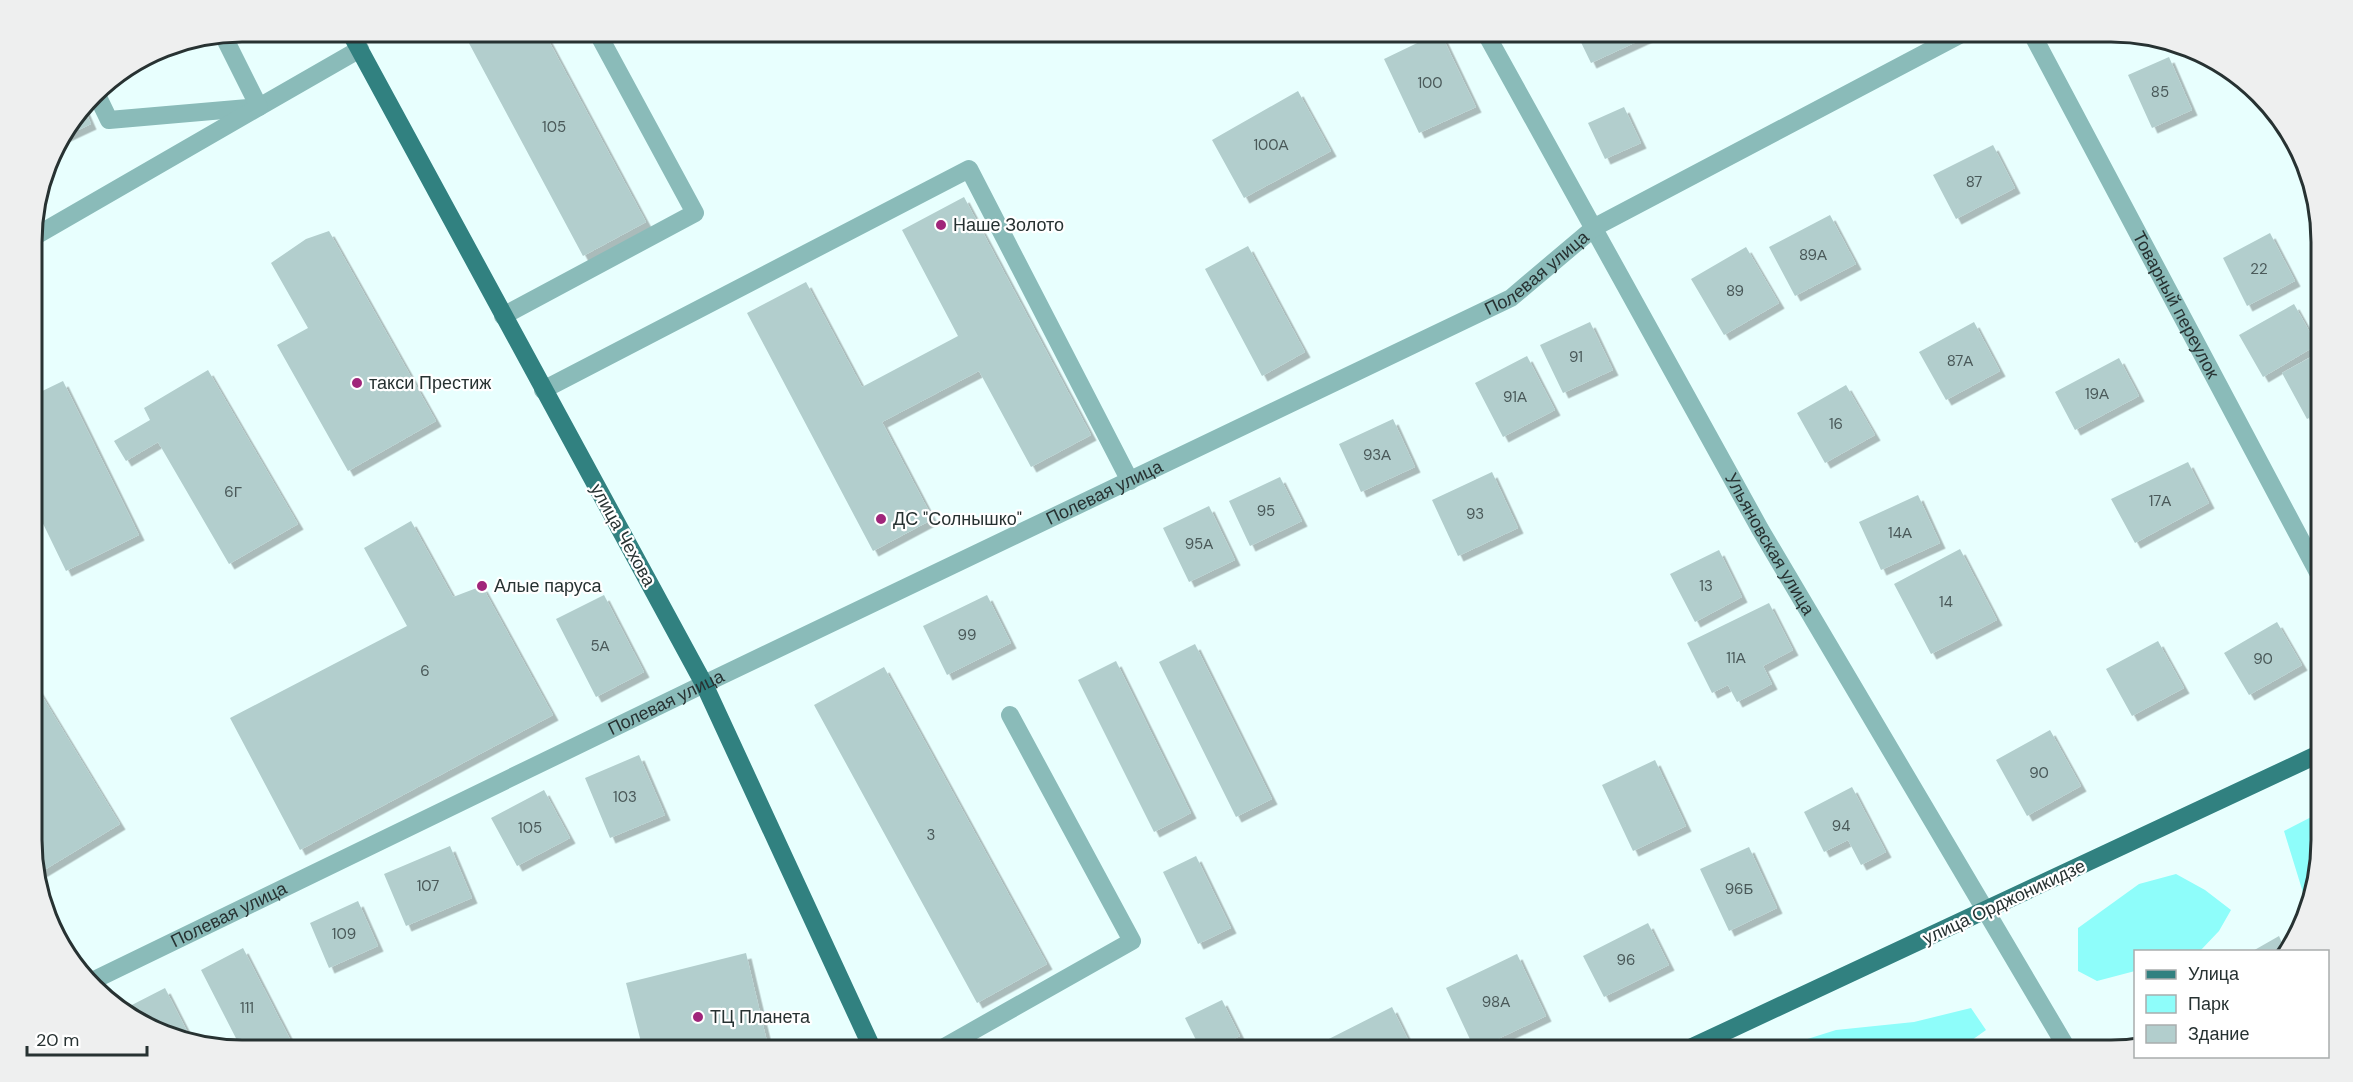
<svg xmlns="http://www.w3.org/2000/svg" width="2353" height="1082" viewBox="0 0 2353 1082" font-family="'DM Sans',sans-serif">
	<style>
		.green { fill: #8efdfa }
		.building { fill: #b2cecd; filter: url(#shadow) }
		.lines { fill: none; stroke-linecap: round; stroke-linejoin: round }
		.minor { stroke: #8abbb9; stroke-width: 18 }
		.major { stroke: #318180; stroke-width: 18 }
		.poi-dot { fill: #a0257a; stroke: #fff; stroke-width: 2 }
		.labels { text-anchor: middle; stroke-width: 4.5; stroke-linejoin: round; paint-order: stroke }
		.number-label { font-size: 15px; fill: #4a5959 }
		.poi-label { font-size: 18px; fill: #273232; stroke: #fff; text-anchor: start }
		.street-label { font-size: 18px; fill: #273232; stroke: #fff }
		.rim { fill: none; stroke: #273232; stroke-width: 3 }
	</style>
	<defs>
		<filter id="shadow"><feDropShadow dx="5.5" dy="5.5" stdDeviation="0" flood-color="#0004"/></filter>
	</defs>
	<rect width="100%" height="100%" fill="#e8fffe"/>
	<!-- green -->
	<path class="green" d="M 2321,812 L 2321,841 L 2310,897 L 2305,899 L 2284,831 Z
		M 2176,874 L 2205,890 L 2231,910 L 2219,931 L 2200,951 L 2136,952 L 2135,971 L 2097,981 L 2078,971 L 2078,928 L 2139,884 Z
		M 1971,1008 L 1986,1030 L 1958,1050 L 1772,1050 L 1836,1030 L 1914,1022 Z"/>
	<!-- building -->
	<path class="building" d="M 463,32 L 544,32 L 646,222 L 583,256 Z
		M 1440,32 L 1476,107 L 1419,133 L 1384,59 Z
		M 1576,32 L 1658,32 L 1591,63 Z
		M 2169,57 L 2192,110 L 2152,128 L 2128,75 Z
		M 1298,91 L 1331,151 L 1244,198 L 1212,140 Z
		M 1624,107 L 1641,143 L 1605,159 L 1588,123 Z
		M 84,108 L 91,124 L 61,138 Z
		M 1993,145 L 2015,188 L 1956,219 L 1933,175 Z
		M 964,197 L 1091,435 L 1031,467 L 979,371 L 882,422 L 933,519 L 873,551 L 747,313 L 806,282 L 862,387 L 958,336 L 902,230 Z
		M 1830,215 L 1856,264 L 1795,296 L 1769,247 Z
		M 329,231 L 436,421 L 348,471 L 277,345 L 308,328 L 271,263 L 306,239 Z
		M 2270,233 L 2295,281 L 2247,306 L 2223,258 Z
		M 1248,246 L 1305,352 L 1262,376 L 1205,269 Z
		M 1746,247 L 1779,303 L 1724,335 L 1691,279 Z
		M 2294,304 L 2317,345 L 2263,377 L 2239,335 Z
		M 1590,322 L 1613,370 L 1563,393 L 1540,345 Z
		M 1974,322 L 2000,371 L 1946,400 L 1919,352 Z
		M 2320,352 L 2320,412 L 2307,419 L 2282,373 Z
		M 1527,356 L 1555,410 L 1503,437 L 1475,383 Z
		M 2119,358 L 2139,396 L 2075,430 L 2055,392 Z
		M 208,370 L 298,524 L 229,564 L 158,442 L 126,461 L 114,441 L 150,420 L 144,408 Z
		M 63,381 L 139,535 L 66,571 L 33,503 L 32,396 Z
		M 1846,385 L 1875,435 L 1825,463 L 1797,413 Z
		M 1393,419 L 1415,467 L 1361,492 L 1339,444 Z
		M 2188,462 L 2209,503 L 2135,543 L 2111,499 Z
		M 1492,472 L 1518,528 L 1458,556 L 1432,500 Z
		M 1280,477 L 1302,521 L 1250,546 L 1229,501 Z
		M 1918,495 L 1940,543 L 1881,570 L 1859,522 Z
		M 1209,506 L 1235,560 L 1189,582 L 1163,528 Z
		M 411,521 L 453,597 L 482,586 L 553,715 L 300,850 L 230,718 L 407,626 L 364,548 Z
		M 1960,549 L 1997,620 L 1931,654 L 1894,584 Z
		M 1719,550 L 1742,597 L 1695,622 L 1670,574 Z
		M 604,595 L 644,672 L 596,697 L 556,619 Z
		M 987,595 L 1011,643 L 947,675 L 923,626 Z
		M 1769,603 L 1793,650 L 1763,666 L 1772,684 L 1737,702 L 1728,685 L 1712,693 L 1687,643 Z
		M 2277,622 L 2302,665 L 2249,695 L 2224,653 Z
		M 2158,641 L 2184,688 L 2132,716 L 2106,669 Z
		M 1195,644 L 1272,799 L 1236,817 L 1159,662 Z
		M 1116,661 L 1191,813 L 1154,832 L 1078,680 Z
		M 884,667 L 1047,964 L 977,1003 L 814,705 Z
		M 33,681 L 120,824 L 36,875 L 33,868 Z
		M 2050,730 L 2081,786 L 2027,816 L 1996,760 Z
		M 639,755 L 665,815 L 610,838 L 585,778 Z
		M 1655,760 L 1686,826 L 1633,851 L 1602,785 Z
		M 1852,787 L 1886,852 L 1861,865 L 1848,840 L 1824,852 L 1804,812 Z
		M 544,790 L 570,838 L 517,866 L 491,818 Z
		M 450,846 L 472,898 L 406,926 L 384,874 Z
		M 1749,847 L 1777,908 L 1729,931 L 1700,869 Z
		M 1196,856 L 1231,928 L 1198,944 L 1163,872 Z
		M 358,901 L 378,946 L 329,968 L 310,923 Z
		M 1648,923 L 1669,965 L 1604,997 L 1583,956 Z
		M 2279,936 L 2286,952 L 2251,952 Z
		M 243,948 L 294,1047 L 287,1050 L 242,1050 L 201,970 Z
		M 746,953 L 769,1050 L 643,1050 L 626,983 Z
		M 1517,954 L 1546,1016 L 1475,1050 L 1446,988 Z
		M 165,988 L 192,1041 L 161,1034 L 126,1008 Z
		M 1222,1000 L 1240,1036 L 1212,1050 L 1201,1050 L 1185,1018 Z
		M 1392,1007 L 1413,1050 L 1319,1050 L 1317,1045 Z"/>
	<g class="lines">
		<!-- minor -->
		<g class="minor">
			<path id="s1" d="M 1485,32 L 1760,529 L 2068,1050"/>
			<path id="s2" d="M 2031,32 L 2321,578"/>
			<path d="M 96,93 L 109,120 L 259,107 L 360,49"/>
			<path d="M 32,238 L 259,107 L 223,35"/>
			<path d="M 503,316 L 695,213 L 597,32"/>
			<path d="M 543,390 L 969,169 L 1130,481"/>
			<path id="s3" d="M 92,981 L 704,684 L 1511,298 L 1595,227 L 1965,32"/>
			<path d="M 939,1050 L 1132,941 L 1010,715"/>
		</g>
		<!-- major -->
		<path class="major" d="M 350,32 L 704,684 L 873,1050
			M 1686,1050 L 2321,753"/>
	</g>
	<!-- markers -->
	<g class="poi-dot">
		<circle cx="941" cy="225" r="6"/>
		<circle cx="357" cy="383" r="6"/>
		<circle cx="881" cy="519" r="6"/>
		<circle cx="482" cy="586" r="6"/>
		<circle cx="698" cy="1017" r="6"/>
	</g>
	<g class="labels">
		<!-- number labels -->
		<g class="number-label">
			<text x="1430" y="88">100</text>
			<text x="2160" y="97">85</text>
			<text x="554" y="132">105</text>
			<text x="1271" y="150">100А</text>
			<text x="1974" y="187">87</text>
			<text x="1813" y="260">89А</text>
			<text x="2259" y="274">22</text>
			<text x="1735" y="296">89</text>
			<text x="1576" y="362">91</text>
			<text x="1960" y="366">87А</text>
			<text x="2097" y="399">19А</text>
			<text x="1515" y="402">91А</text>
			<text x="1836" y="429">16</text>
			<text x="1377" y="460">93А</text>
			<text x="233" y="497">6Г</text>
			<text x="2160" y="506">17А</text>
			<text x="1266" y="516">95</text>
			<text x="1475" y="519">93</text>
			<text x="1900" y="538">14А</text>
			<text x="1199" y="549">95А</text>
			<text x="1706" y="591">13</text>
			<text x="1946" y="607">14</text>
			<text x="967" y="640">99</text>
			<text x="600" y="651">5А</text>
			<text x="1736" y="663">11А</text>
			<text x="2263" y="664">90</text>
			<text x="425" y="676">6</text>
			<text x="2039" y="778">90</text>
			<text x="625" y="802">103</text>
			<text x="1841" y="831">94</text>
			<text x="530" y="833">105</text>
			<text x="931" y="840">3</text>
			<text x="428" y="891">107</text>
			<text x="1739" y="894">96Б</text>
			<text x="344" y="939">109</text>
			<text x="1626" y="965">96</text>
			<text x="1496" y="1007">98А</text>
			<text x="247" y="1013">111</text>
		</g>
		<!-- poi labels -->
		<g class="poi-label">
			<text x="953" y="231">Наше Золото</text>
			<text x="369" y="389">такси Престиж</text>
			<text x="893" y="525">ДС "Солнышко"</text>
			<text x="494" y="592">Алые паруса</text>
			<text x="710" y="1023">ТЦ Планета</text>
		</g>
		<!-- street labels -->
		<g class="street-label">
			<text dy="6" stroke="none"><textPath href="#s3" startOffset="1610">Полевая улица</textPath></text>
			<text dy="6" stroke="none"><textPath href="#s2" startOffset="309">Товарный переулок</textPath></text>
			<text dy="6" stroke="none"><textPath href="#s3" startOffset="1124">Полевая улица</textPath></text>
			<text transform="translate(623 535) rotate(61)" y="6">улица Чехова</text>
			<text dy="6" stroke="none"><textPath href="#s1" startOffset="586">Ульяновская улица</textPath></text>
			<text dy="6" stroke="none"><textPath href="#s3" startOffset="638">Полевая улица</textPath></text>
			<text transform="translate(2004 902) rotate(-25)" y="6">улица Орджоникидзе</text>
			<text dy="6" stroke="none"><textPath href="#s3" startOffset="152">Полевая улица</textPath></text>
		</g>
	</g>
	<!-- crop -->
	<path d="M0 0H2353V1082H0ZM242 42H2111A200 200 0 0 1 2311 242V840A200 200 0 0 1 2111 1040H242A200 200 0 0 1 42 840V242A200 200 0 0 1 242 42Z" fill="#eeefef" fill-rule="evenodd"/>
	<path class="rim" d="M242 42H2111A200 200 0 0 1 2311 242V840A200 200 0 0 1 2111 1040H242A200 200 0 0 1 42 840V242A200 200 0 0 1 242 42Z"/>
	<!-- legend -->
	<rect x="2134" y="950" width="195" height="108" fill="#ffffff" stroke="#a9adad" stroke-width="1.5"/>
	<rect x="2146" y="970" width="30" height="9" fill="#318180" stroke="#a9adad" stroke-width="1.5"/>
	<text x="2188" y="980" font-size="18" fill="#273232">Улица</text>
	<rect x="2146" y="995" width="30" height="18" fill="#8efdfa" stroke="#a9adad" stroke-width="1.5"/>
	<text x="2188" y="1010" font-size="18" fill="#273232">Парк</text>
	<rect x="2146" y="1025" width="30" height="18" fill="#b2cecd" stroke="#a9adad" stroke-width="1.5"/>
	<text x="2188" y="1040" font-size="18" fill="#273232">Здание</text>
	<!-- scale -->
	<path d="M27 1046v9h120v-9" fill="none" stroke="#273232" stroke-width="3"/>
	<text x="36" y="1046" font-size="18" fill="#273232" stroke="#ffffff" stroke-width="4.5" paint-order="stroke">20 m</text>
</svg>
